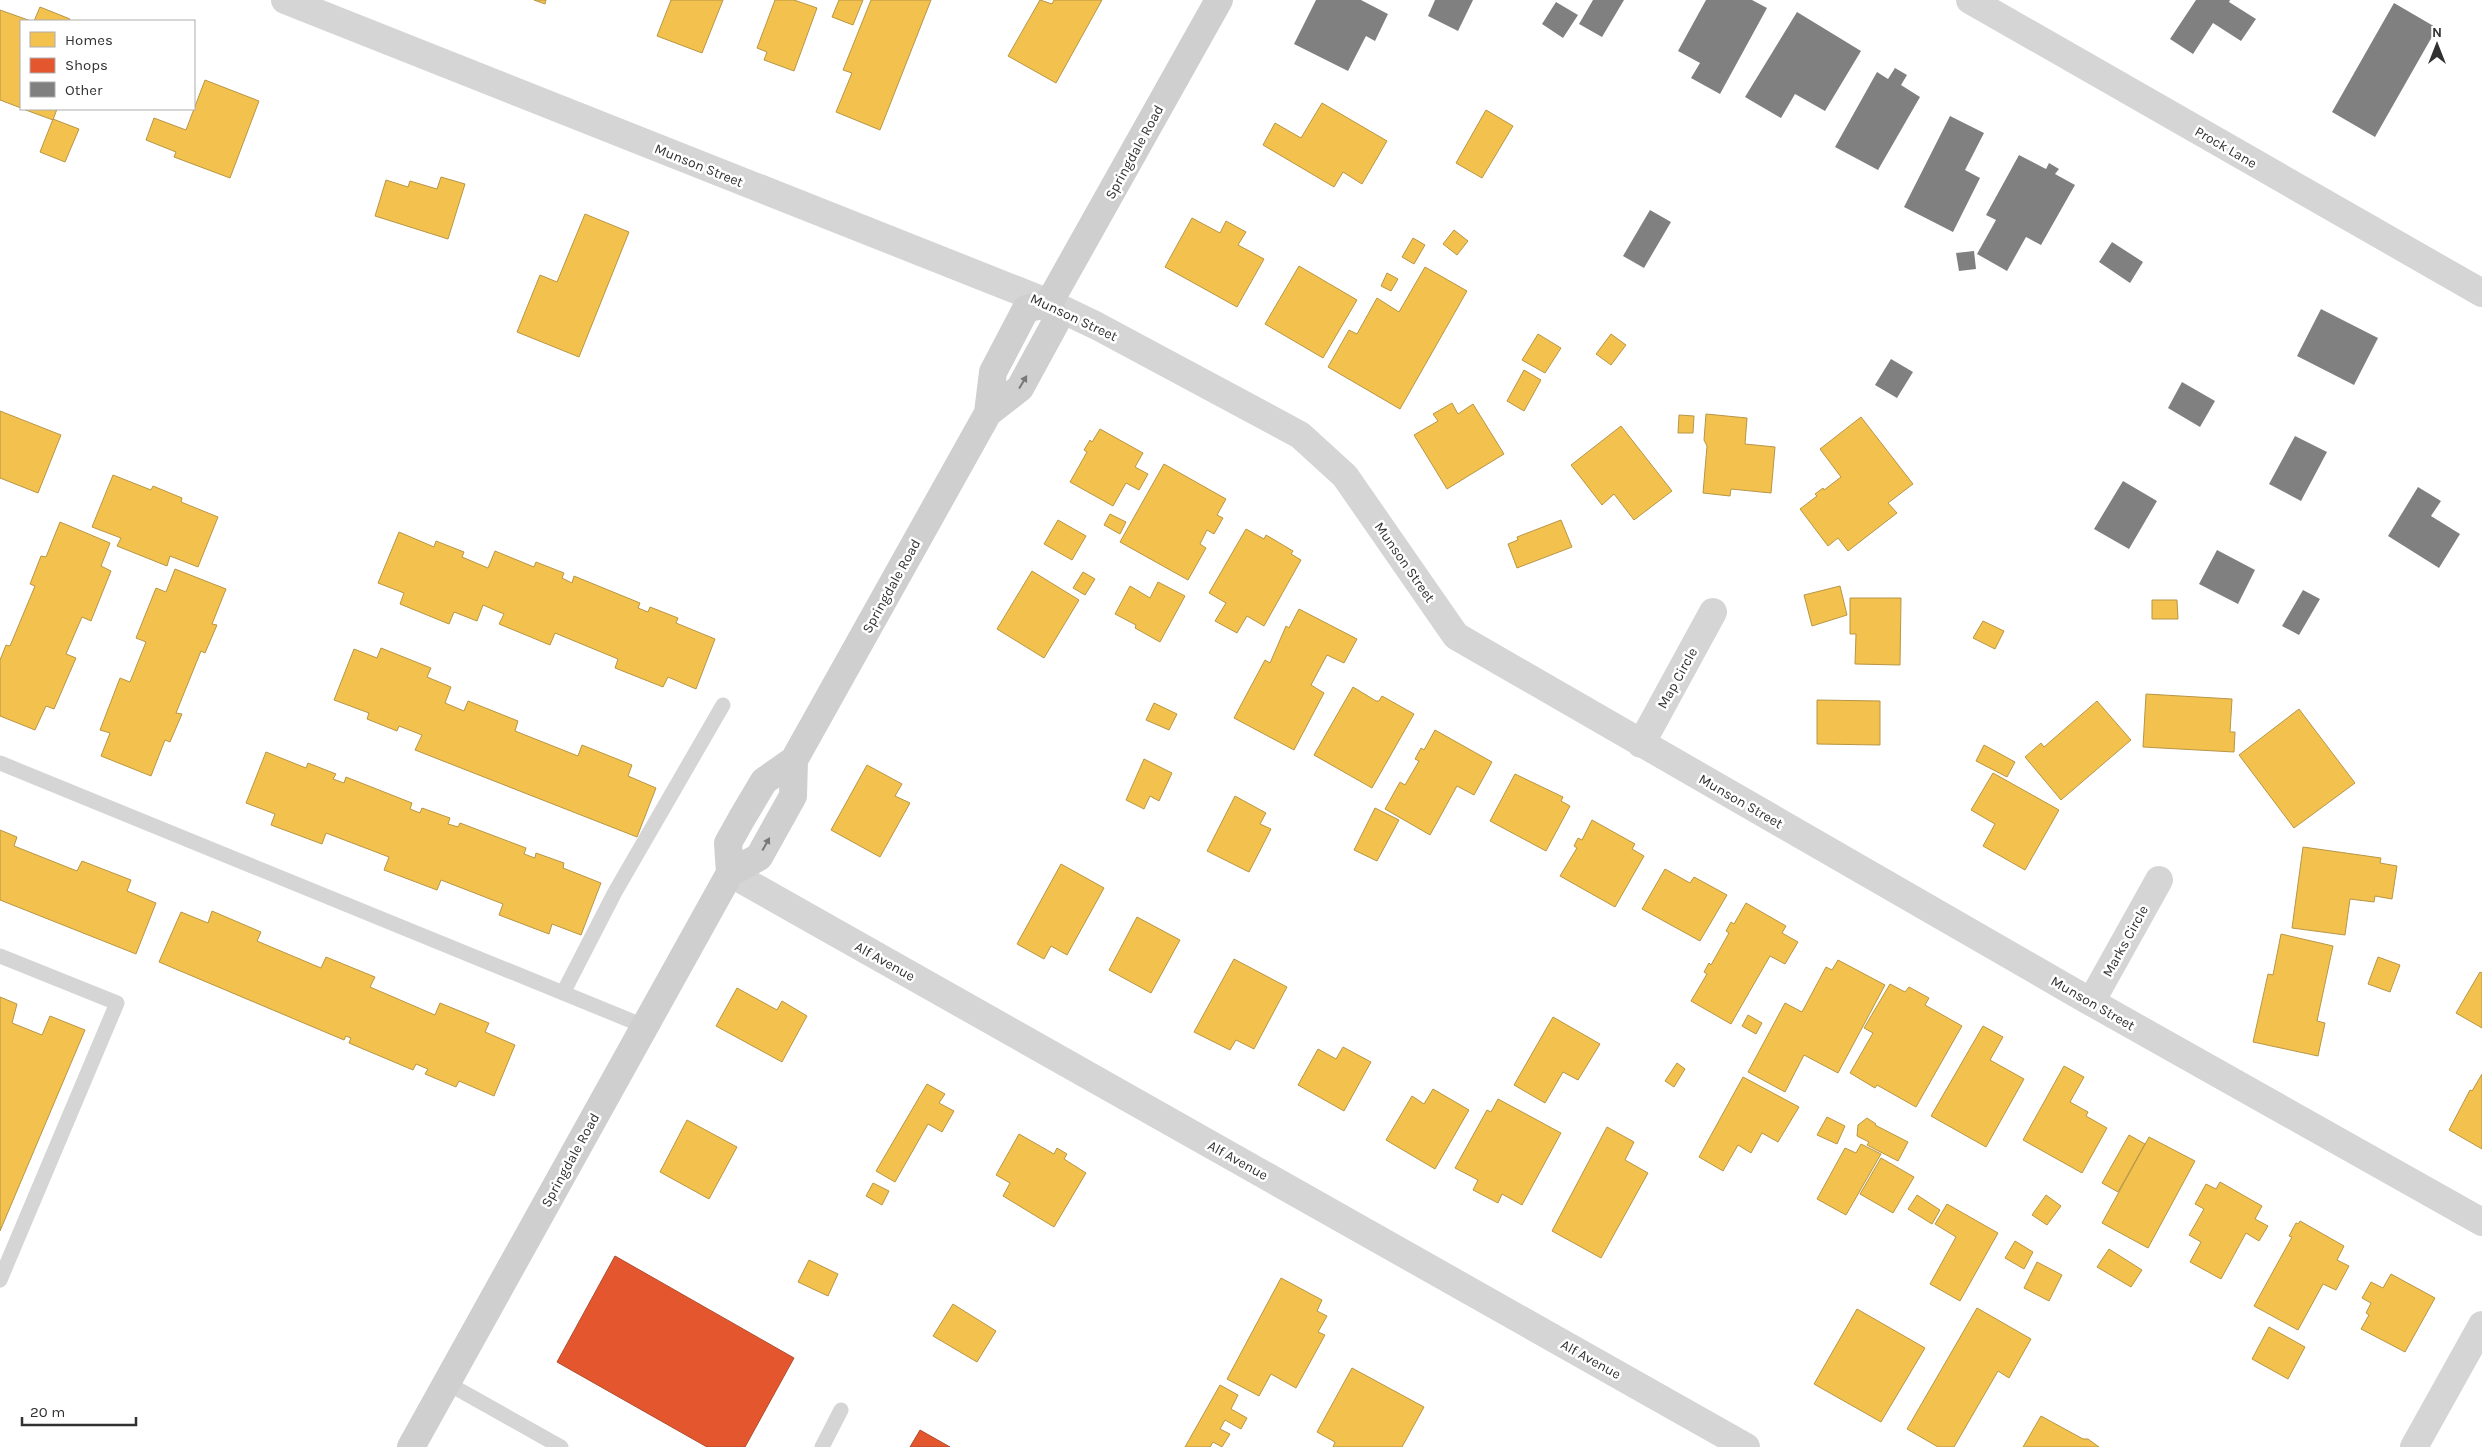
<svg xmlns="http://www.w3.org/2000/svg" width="2482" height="1447" viewBox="0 0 2482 1447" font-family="Karla,sans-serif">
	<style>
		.homes { fill: #f2c14e; stroke: #b89645 }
		.shops { fill: #e4572e; stroke: #ae4c2f }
		.building { fill: #808080 }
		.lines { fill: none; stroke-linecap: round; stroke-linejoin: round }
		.lane { stroke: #d5d5d5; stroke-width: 15 }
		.street { stroke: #d5d5d5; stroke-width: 28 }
		.secondary { stroke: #cfcfcf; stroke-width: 28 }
		.oneway { fill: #787878 }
		.labels { text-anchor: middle; stroke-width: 5; stroke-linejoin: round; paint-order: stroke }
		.street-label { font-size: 14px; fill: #313131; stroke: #fff }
	</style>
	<rect width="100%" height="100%" fill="#fff"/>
	<!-- homes -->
	<path class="homes" d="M 534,0 L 546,0 L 545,4 Z
		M 671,0 L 723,0 L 702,53 L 657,36 Z
		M 775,0 L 794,0 L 817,8 L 794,71 L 764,60 L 767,52 L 757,48 Z
		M 839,0 L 863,0 L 853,25 L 832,17 Z
		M 871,0 L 931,0 L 880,130 L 836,112 L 852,73 L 843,70 Z
		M 1040,0 L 1052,4 L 1054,0 L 1102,0 L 1056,83 L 1008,56 Z
		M 40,7 L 70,19 L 69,21 L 34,21 Z
		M 0,10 L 31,21 L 21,21 L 21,108 L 0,100 Z
		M 205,80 L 259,101 L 230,178 L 174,157 L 176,152 L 146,140 L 154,118 L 186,130 Z
		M 1322,103 L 1387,141 L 1362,184 L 1343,172 L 1334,187 L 1263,145 L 1275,123 L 1301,138 Z
		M 23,109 L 57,109 L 53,120 Z
		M 1486,110 L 1513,126 L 1482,178 L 1456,163 Z
		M 53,119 L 79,129 L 65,162 L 40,152 Z
		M 441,177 L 465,184 L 448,239 L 375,216 L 386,180 L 408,187 L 410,181 L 437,189 Z
		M 585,214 L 629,232 L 579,357 L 517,332 L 540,275 L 557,282 Z
		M 1192,218 L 1220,233 L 1226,221 L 1246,232 L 1238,245 L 1264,259 L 1237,307 L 1165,267 Z
		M 1454,230 L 1468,241 L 1457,255 L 1443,244 Z
		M 1413,238 L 1425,245 L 1414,264 L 1402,257 Z
		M 1299,266 L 1357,300 L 1323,358 L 1265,324 Z
		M 1425,267 L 1467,291 L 1400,409 L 1328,367 L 1349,330 L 1357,334 L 1377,298 L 1399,312 Z
		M 1387,273 L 1398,279 L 1391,291 L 1381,286 Z
		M 1538,334 L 1561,348 L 1545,373 L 1522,360 Z
		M 1611,334 L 1626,345 L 1611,365 L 1596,354 Z
		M 1524,370 L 1541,380 L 1524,411 L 1507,401 Z
		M 1452,403 L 1458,414 L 1473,404 L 1504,454 L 1447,489 L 1414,435 L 1438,421 L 1433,414 Z
		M 0,411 L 61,435 L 38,493 L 0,478 Z
		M 1706,414 L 1747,418 L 1745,444 L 1775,447 L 1771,493 L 1731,489 L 1730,496 L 1703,493 L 1707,446 L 1704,440 Z
		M 1679,415 L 1694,416 L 1693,433 L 1678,433 Z
		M 1861,417 L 1913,484 L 1888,503 L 1897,513 L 1848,551 L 1838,538 L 1828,546 L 1800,509 L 1817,496 L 1815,494 L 1823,488 L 1824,490 L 1841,477 L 1820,449 Z
		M 1621,426 L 1672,491 L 1634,520 L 1614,494 L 1602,505 L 1571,465 Z
		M 1100,429 L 1143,453 L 1135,467 L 1148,474 L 1139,490 L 1126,483 L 1113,506 L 1070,482 L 1087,452 L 1084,450 L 1090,440 L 1092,442 Z
		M 1164,464 L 1226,499 L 1217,515 L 1223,518 L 1214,534 L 1207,530 L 1200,544 L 1206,548 L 1188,580 L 1120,542 Z
		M 113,475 L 151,490 L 153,486 L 182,498 L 181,502 L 218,517 L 198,567 L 170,556 L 167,566 L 117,546 L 121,538 L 92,527 Z
		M 1110,514 L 1126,522 L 1120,534 L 1104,525 Z
		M 1058,520 L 1086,536 L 1072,560 L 1044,544 Z
		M 1561,520 L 1572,547 L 1517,568 L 1508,544 L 1518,540 L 1517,537 Z
		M 60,522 L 110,543 L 101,566 L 111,571 L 91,621 L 82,617 L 66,654 L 76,658 L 54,709 L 46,706 L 35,730 L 0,716 L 0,660 L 6,645 L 10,646 L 35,586 L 30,584 L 41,556 L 46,557 Z
		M 1246,529 L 1264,539 L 1266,535 L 1293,551 L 1291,554 L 1301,560 L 1264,626 L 1247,616 L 1237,633 L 1215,621 L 1226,603 L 1209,593 Z
		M 399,532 L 434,547 L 436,541 L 464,552 L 462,557 L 488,568 L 495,551 L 534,567 L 536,562 L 564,573 L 562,578 L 572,583 L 574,576 L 640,603 L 638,608 L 648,612 L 650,607 L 678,618 L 676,623 L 715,639 L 696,689 L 668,677 L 663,687 L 615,668 L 618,659 L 555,633 L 550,645 L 499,624 L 504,614 L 483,605 L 477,621 L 454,612 L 449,624 L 400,604 L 404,593 L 378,583 Z
		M 175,569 L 226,589 L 212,624 L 217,625 L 205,653 L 201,651 L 176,713 L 182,714 L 170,742 L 165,740 L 151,776 L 101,756 L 110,733 L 100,730 L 120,678 L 130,682 L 146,642 L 136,638 L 156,588 L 166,592 Z
		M 1032,571 L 1079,600 L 1044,658 L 997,629 Z
		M 1083,572 L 1095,579 L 1085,595 L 1073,588 Z
		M 1158,582 L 1185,596 L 1160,642 L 1135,628 L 1136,625 L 1115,614 L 1130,586 L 1150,598 Z
		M 1840,586 L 1847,615 L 1812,626 L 1804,595 Z
		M 1850,598 L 1901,598 L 1900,665 L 1855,664 L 1856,634 L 1850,634 Z
		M 2152,600 L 2177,600 L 2178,619 L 2152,619 Z
		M 1299,609 L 1357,639 L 1344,663 L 1327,655 L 1311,685 L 1324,693 L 1294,750 L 1234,718 L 1265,660 L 1270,663 L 1286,626 L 1289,628 Z
		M 1983,621 L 2004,631 L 1995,649 L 1973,638 Z
		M 381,648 L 431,668 L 427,677 L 451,687 L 445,703 L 464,711 L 468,701 L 518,721 L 515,731 L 578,756 L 582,745 L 632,765 L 628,776 L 656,788 L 637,837 L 415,750 L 422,735 L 399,726 L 397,731 L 367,719 L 369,713 L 334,700 L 354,649 L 377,658 Z
		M 1353,687 L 1376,701 L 1379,701 L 1382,696 L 1414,714 L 1372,788 L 1314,755 Z
		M 2146,694 L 2232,699 L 2230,732 L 2235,732 L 2234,752 L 2143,747 Z
		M 1817,700 L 1880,701 L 1880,745 L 1817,744 Z
		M 2097,701 L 2131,740 L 2061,800 L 2025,757 L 2041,743 L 2044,747 Z
		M 1154,703 L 1177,714 L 1169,730 L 1146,720 Z
		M 2299,709 L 2355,783 L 2294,828 L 2239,755 Z
		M 1435,730 L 1492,762 L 1474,795 L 1457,786 L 1430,835 L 1385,809 L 1400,782 L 1405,785 L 1419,761 L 1415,759 L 1421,748 L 1424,750 Z
		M 1984,745 L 2015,762 L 2007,777 L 1976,761 Z
		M 266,752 L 306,768 L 308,763 L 336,774 L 333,779 L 344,783 L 346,777 L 412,803 L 410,809 L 420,813 L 422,808 L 450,818 L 448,824 L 458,827 L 460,823 L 526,848 L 524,854 L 535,858 L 536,853 L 564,863 L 563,868 L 601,883 L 581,935 L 552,924 L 549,934 L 499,915 L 503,904 L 441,880 L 437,890 L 384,870 L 389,857 L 326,833 L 322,844 L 271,825 L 275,814 L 246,803 Z
		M 1144,759 L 1172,773 L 1159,801 L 1150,796 L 1144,809 L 1126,800 Z
		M 867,765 L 902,784 L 895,796 L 910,803 L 880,857 L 831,830 Z
		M 1993,773 L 2059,810 L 2025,870 L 1983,846 L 1995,824 L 1971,810 Z
		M 1515,774 L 1563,797 L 1561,801 L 1570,806 L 1546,851 L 1490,821 Z
		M 1235,796 L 1266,813 L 1260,824 L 1271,829 L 1249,872 L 1207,851 Z
		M 1375,808 L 1399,820 L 1377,861 L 1354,850 Z
		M 1592,820 L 1635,844 L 1632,849 L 1644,856 L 1615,907 L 1560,876 L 1577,848 L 1574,846 L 1578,838 L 1582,840 Z
		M 0,830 L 17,837 L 14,846 L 77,871 L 82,861 L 131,880 L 127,891 L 156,903 L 136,954 L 0,900 Z
		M 2303,847 L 2381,858 L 2380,863 L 2397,866 L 2392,899 L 2375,896 L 2374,902 L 2350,899 L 2345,935 L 2292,928 Z
		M 1061,864 L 1104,888 L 1067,955 L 1051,946 L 1044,959 L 1017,944 Z
		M 1665,869 L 1690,883 L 1694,877 L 1727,895 L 1700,941 L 1642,909 Z
		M 1746,903 L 1786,926 L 1782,933 L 1798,942 L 1785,964 L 1770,956 L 1731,1024 L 1691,1001 L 1707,974 L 1704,972 L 1709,963 L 1711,965 L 1729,933 L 1726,931 L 1731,922 L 1734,924 Z
		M 212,911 L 261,932 L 257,941 L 321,968 L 326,957 L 375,977 L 370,987 L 435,1015 L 440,1003 L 489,1023 L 485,1032 L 515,1045 L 494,1096 L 459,1081 L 456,1087 L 425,1074 L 428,1069 L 416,1064 L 413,1070 L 349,1043 L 351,1038 L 346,1036 L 344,1040 L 159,962 L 181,912 L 208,923 Z
		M 1137,917 L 1180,940 L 1151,993 L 1109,970 Z
		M 2281,934 L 2333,946 L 2317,1021 L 2325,1023 L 2318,1056 L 2253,1042 L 2268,974 L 2273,975 Z
		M 2378,957 L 2400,965 L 2390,992 L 2368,984 Z
		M 1234,959 L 1287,987 L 1254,1049 L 1236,1040 L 1230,1050 L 1194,1032 Z
		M 1838,960 L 1885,985 L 1838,1073 L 1804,1055 L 1785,1092 L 1748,1072 L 1785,1003 L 1802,1012 L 1826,967 L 1832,970 Z
		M 2480,972 L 2482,973 L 2482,1028 L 2456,1013 Z
		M 1890,984 L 1905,992 L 1909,987 L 1929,998 L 1925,1005 L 1962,1026 L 1916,1107 L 1877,1085 L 1875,1088 L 1850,1073 L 1873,1033 L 1864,1028 Z
		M 737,988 L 777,1010 L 782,1001 L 807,1016 L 782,1062 L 716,1026 Z
		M 0,997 L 17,1004 L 12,1023 L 42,1035 L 50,1016 L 85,1030 L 0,1231 Z
		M 1748,1015 L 1762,1023 L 1756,1034 L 1742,1026 Z
		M 1553,1017 L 1600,1044 L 1578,1080 L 1563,1072 L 1545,1103 L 1514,1085 Z
		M 1983,1026 L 2003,1037 L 1990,1060 L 2024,1079 L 1986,1147 L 1931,1116 Z
		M 1343,1047 L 1371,1062 L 1344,1111 L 1298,1085 L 1318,1049 L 1336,1059 Z
		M 1677,1063 L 1685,1069 L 1674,1087 L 1665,1081 Z
		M 2064,1066 L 2084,1077 L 2070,1102 L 2088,1112 L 2086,1116 L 2107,1128 L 2082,1173 L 2023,1140 Z
		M 2482,1074 L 2482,1149 L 2449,1130 L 2470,1090 L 2472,1091 Z
		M 1743,1077 L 1799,1107 L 1778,1142 L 1762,1133 L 1751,1153 L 1738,1145 L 1723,1171 L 1699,1157 Z
		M 927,1084 L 945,1094 L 939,1103 L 954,1111 L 942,1132 L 928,1124 L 895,1182 L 876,1171 Z
		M 1433,1089 L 1469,1110 L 1435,1169 L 1386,1140 L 1412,1096 L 1424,1104 Z
		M 1498,1099 L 1561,1133 L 1522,1205 L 1502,1194 L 1498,1203 L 1473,1190 L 1478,1180 L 1455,1168 L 1487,1110 L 1491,1112 Z
		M 1827,1117 L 1845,1126 L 1837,1144 L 1817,1135 Z
		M 1867,1118 L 1876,1124 L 1875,1125 L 1908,1142 L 1898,1161 L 1867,1145 L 1869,1142 L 1857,1136 L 1858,1125 Z
		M 687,1120 L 737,1147 L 709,1199 L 660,1172 Z
		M 1607,1127 L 1634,1142 L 1625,1160 L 1648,1173 L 1601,1258 L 1552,1231 Z
		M 1019,1134 L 1054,1154 L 1057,1148 L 1067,1154 L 1064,1159 L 1086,1173 L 1054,1227 L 1003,1196 L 1010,1183 L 996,1175 Z
		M 2129,1135 L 2145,1144 L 2118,1192 L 2102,1183 Z
		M 2149,1137 L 2195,1161 L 2148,1248 L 2102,1223 Z
		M 1861,1144 L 1881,1154 L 1846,1215 L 1817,1199 L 1845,1148 L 1856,1153 Z
		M 1881,1158 L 1914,1177 L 1893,1213 L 1860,1194 Z
		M 2220,1182 L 2262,1206 L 2255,1219 L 2268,1226 L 2259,1241 L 2246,1233 L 2221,1279 L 2190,1262 L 2201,1242 L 2189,1235 L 2204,1209 L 2195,1204 L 2206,1184 L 2216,1189 Z
		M 873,1183 L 889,1191 L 882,1205 L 866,1196 Z
		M 1917,1195 L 1940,1210 L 1932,1224 L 1908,1209 Z
		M 2046,1195 L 2061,1206 L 2047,1225 L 2032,1215 Z
		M 1947,1204 L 1998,1233 L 1960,1301 L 1930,1284 L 1956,1237 L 1935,1224 Z
		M 2300,1221 L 2344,1246 L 2337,1260 L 2349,1266 L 2336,1290 L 2323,1284 L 2298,1330 L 2254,1306 L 2292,1237 L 2289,1236 L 2296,1223 L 2298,1224 Z
		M 2015,1241 L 2033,1252 L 2024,1269 L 2005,1258 Z
		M 2109,1249 L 2142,1270 L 2131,1287 L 2097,1267 Z
		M 809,1260 L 838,1274 L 828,1296 L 798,1282 Z
		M 2037,1262 L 2062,1275 L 2049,1301 L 2024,1288 Z
		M 2391,1274 L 2435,1298 L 2405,1352 L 2361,1329 L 2369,1315 L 2366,1313 L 2371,1303 L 2362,1298 L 2371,1282 L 2383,1288 Z
		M 1281,1278 L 1322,1300 L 1317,1311 L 1327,1316 L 1318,1332 L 1325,1335 L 1296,1388 L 1271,1374 L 1259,1396 L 1227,1379 Z
		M 953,1304 L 996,1331 L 977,1362 L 933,1336 Z
		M 1977,1308 L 2031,1339 L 2009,1378 L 1998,1371 L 1954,1447 L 1938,1447 L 1907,1429 Z
		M 1857,1309 L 1925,1348 L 1881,1422 L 1814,1384 Z
		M 2269,1327 L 2305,1347 L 2288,1379 L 2252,1359 Z
		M 1352,1368 L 1424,1407 L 1402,1447 L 1333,1447 L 1335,1442 L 1317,1432 Z
		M 1220,1385 L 1238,1395 L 1231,1409 L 1247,1418 L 1241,1429 L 1225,1420 L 1220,1429 L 1230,1434 L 1222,1447 L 1213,1442 L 1210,1447 L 1185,1447 Z
		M 2041,1416 L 2083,1439 L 2088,1439 L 2099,1447 L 2023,1447 Z"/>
	<!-- shops -->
	<path class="shops" d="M 615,1256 L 794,1358 L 745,1447 L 707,1447 L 557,1362 Z
		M 920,1430 L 950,1447 L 910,1447 Z"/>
	<!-- building -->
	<path class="building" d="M 1316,0 L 1361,0 L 1388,14 L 1375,41 L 1366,36 L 1348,71 L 1294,44 Z
		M 1435,0 L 1473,0 L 1458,31 L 1428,16 Z
		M 1593,0 L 1624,0 L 1602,37 L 1579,24 Z
		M 1706,0 L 1752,0 L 1767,8 L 1720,94 L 1691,78 L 1700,63 L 1678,51 Z
		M 2196,0 L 2230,0 L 2229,2 L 2256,19 L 2241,41 L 2213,23 L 2193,54 L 2170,39 Z
		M 1556,2 L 1578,15 L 1563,38 L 1542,24 Z
		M 2394,3 L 2437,28 L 2375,137 L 2332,112 Z
		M 1797,12 L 1861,51 L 1825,111 L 1795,94 L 1781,118 L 1745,97 Z
		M 1895,68 L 1907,75 L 1901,85 L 1920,97 L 1878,170 L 1835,147 L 1877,72 L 1888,79 Z
		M 1950,116 L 1984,133 L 1965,170 L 1980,178 L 1953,232 L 1904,207 Z
		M 2019,155 L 2046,169 L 2049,163 L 2059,169 L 2055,174 L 2075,185 L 2041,245 L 2026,237 L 2007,271 L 1977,254 L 1996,220 L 1986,215 Z
		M 1650,210 L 1671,222 L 1644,268 L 1623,256 Z
		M 2112,242 L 2143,262 L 2130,283 L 2099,262 Z
		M 1974,251 L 1976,269 L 1959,271 L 1956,253 Z
		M 2321,309 L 2378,338 L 2354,385 L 2297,356 Z
		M 1891,359 L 1913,372 L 1897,398 L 1875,385 Z
		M 2182,382 L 2215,401 L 2200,427 L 2168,408 Z
		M 2295,436 L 2327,452 L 2301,501 L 2269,484 Z
		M 2123,481 L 2157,501 L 2129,549 L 2094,529 Z
		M 2418,487 L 2441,501 L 2431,516 L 2460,534 L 2439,568 L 2388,536 Z
		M 2217,550 L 2255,570 L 2238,604 L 2199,584 Z
		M 2303,590 L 2320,599 L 2299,635 L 2282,626 Z"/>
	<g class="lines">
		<!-- lane -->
		<path class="lane" d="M 0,763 L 644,1026
			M 0,956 L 117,1003 L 0,1280
			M 563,993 L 615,892 L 723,705
			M 447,1383 L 561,1447
			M 822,1447 L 841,1410"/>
		<!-- street -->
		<path class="street" d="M 285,0 L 1049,303 L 1097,326 L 1300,435 L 1345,476 L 1456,636 L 2091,1002 L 2482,1222
			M 1970,0 L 2482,293
			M 1641,744 L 1713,612
			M 730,873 L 1746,1447
			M 2091,1002 L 2159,880
			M 2414,1447 L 2482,1325"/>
		<!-- secondary -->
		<path class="secondary" d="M 988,413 L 1020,388 L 1056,322 L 1049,303
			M 730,873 L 759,857 L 793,796 L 794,760
			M 411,1447 L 730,873 L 728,843 L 742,818 L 764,781 L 794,760 L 988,413 L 993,372 L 1026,309 L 1049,303 L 1219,0"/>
	</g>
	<!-- one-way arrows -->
	<defs><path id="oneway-solid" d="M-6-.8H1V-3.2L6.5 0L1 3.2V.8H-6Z" transform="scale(1.25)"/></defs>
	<g class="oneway">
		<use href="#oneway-solid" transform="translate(1023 382) rotate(-59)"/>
		<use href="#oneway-solid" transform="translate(766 844) rotate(-61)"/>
	</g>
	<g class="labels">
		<!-- street labels -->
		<g class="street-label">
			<text transform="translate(2226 147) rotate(30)" y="5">Prock Lane</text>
			<text transform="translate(1134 152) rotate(-61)" y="5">Springdale Road</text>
			<text transform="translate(699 165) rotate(22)" y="5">Munson Street</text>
			<text transform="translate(1074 317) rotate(25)" y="5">Munson Street</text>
			<text transform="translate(1405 562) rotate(55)" y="5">Munson Street</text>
			<text transform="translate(891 586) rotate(-61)" y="5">Springdale Road</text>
			<text transform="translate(1677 678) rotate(-61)" y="5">Map Circle</text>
			<text transform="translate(1741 801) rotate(30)" y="5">Munson Street</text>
			<text transform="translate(2125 941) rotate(-61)" y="5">Marks Circle</text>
			<text transform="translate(885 961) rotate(29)" y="5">Alf Avenue</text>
			<text transform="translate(2093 1003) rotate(30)" y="5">Munson Street</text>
			<text transform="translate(570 1160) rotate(-61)" y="5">Springdale Road</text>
			<text transform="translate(1238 1160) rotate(29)" y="5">Alf Avenue</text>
			<text transform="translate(1591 1359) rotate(29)" y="5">Alf Avenue</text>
		</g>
	</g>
	<!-- legend -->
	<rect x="20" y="20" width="175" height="90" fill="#ffffff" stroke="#adadad"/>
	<rect x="30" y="32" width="25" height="15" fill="#f2c14e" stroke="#adadad"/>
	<text x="65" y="45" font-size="15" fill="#313131">Homes</text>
	<rect x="30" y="58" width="25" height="15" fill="#e4572e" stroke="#adadad"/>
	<text x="65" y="70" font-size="15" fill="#313131">Shops</text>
	<rect x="30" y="82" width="25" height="15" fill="#808080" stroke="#adadad"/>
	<text x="65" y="95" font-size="15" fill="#313131">Other</text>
	<!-- north arrow -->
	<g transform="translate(2437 45)" stroke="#ffffff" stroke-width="4" paint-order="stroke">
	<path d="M0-4L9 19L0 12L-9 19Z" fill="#313131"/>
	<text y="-8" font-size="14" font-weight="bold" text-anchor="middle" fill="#313131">N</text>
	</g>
	<!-- scale -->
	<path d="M22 1417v8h114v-8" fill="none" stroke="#313131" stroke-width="2.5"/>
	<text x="30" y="1417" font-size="15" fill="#313131" stroke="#ffffff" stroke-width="4" paint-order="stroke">20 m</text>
</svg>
